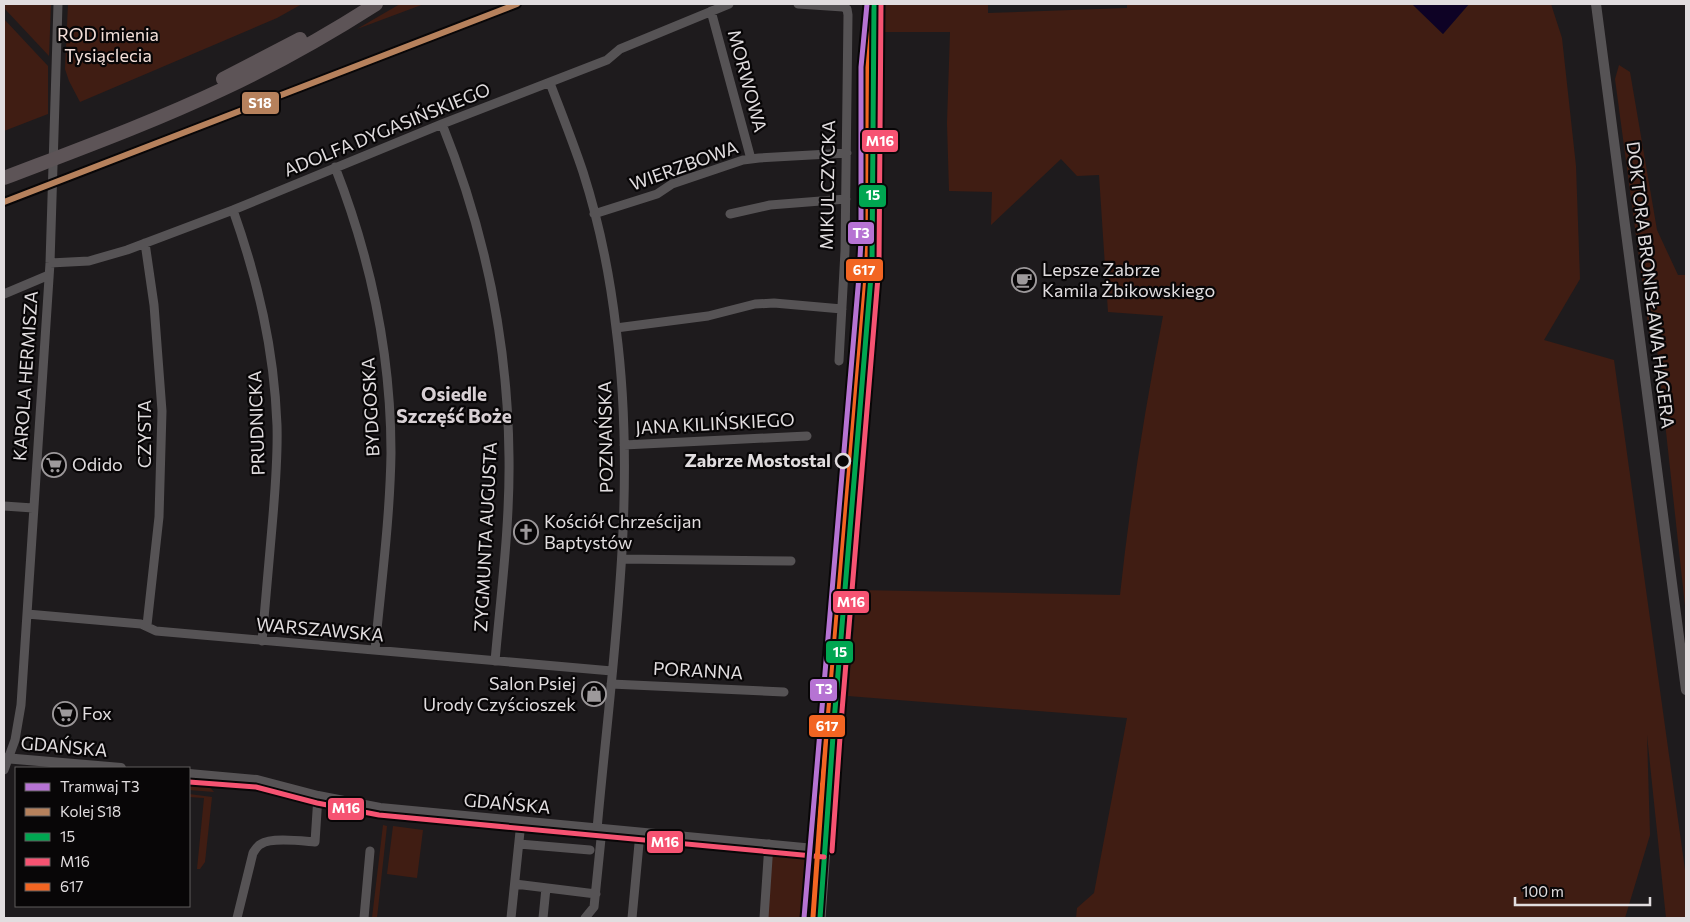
<svg xmlns="http://www.w3.org/2000/svg" width="1690" height="922" viewBox="0 0 1690 922" font-family="Commissioner,sans-serif">
	<style>
		.green { fill: #401d13 }
		.water { fill: #0e0225 }
		.lines { fill: none; stroke-linecap: round; stroke-linejoin: round }
		.minor { stroke: #565355; stroke-width: 9 }
		.tertiary { stroke: #565355; stroke-width: 10 }
		.secondary { stroke: #5f595b; stroke-width: 11 }
		.primary { stroke: #5d5457; stroke-width: 14 }
		.bus-1-casing { stroke: #080607; stroke-width: 9 }
		.bus-2-casing { stroke: #080607; stroke-width: 9 }
		.bus-3-casing { stroke: #080607; stroke-width: 9 }
		.bus-1 { stroke: #00a651; stroke-width: 5 }
		.bus-2 { stroke: #f65372; stroke-width: 5 }
		.bus-3 { stroke: #f26522; stroke-width: 5 }
		.rail-1-casing { stroke: #080607; stroke-width: 10 }
		.rail-1 { stroke: #b6815c; stroke-width: 6 }
		.tram-1-casing { stroke: #080607; stroke-width: 9 }
		.tram-1 { stroke: #b673d3; stroke-width: 5 }
		.stop-dot { fill: #080607; stroke: #e1dddf; stroke-width: 2.5 }
		.labels { text-anchor: middle; stroke-width: 4.5; stroke-linejoin: round; paint-order: stroke }
		.park-label { font-size: 18px; fill: #f3dfd9; stroke: #080607 }
		.street-label { font-size: 18px; fill: #e1dddf; stroke: #080607 }
		.poi-label { font-size: 18px; fill: #e1dddf; stroke: #080607; text-anchor: start }
		.stop-label { font-size: 18px; font-weight: bold; fill: #e1dddf; stroke: #080607; text-anchor: end }
		.neighbourhood-label { font-size: 19px; font-weight: bold; fill: #d8d0d4; stroke: #080607 }
		.line-badge { stroke: #080607; stroke-width: 2 }
		.badge-label { font-size: 14px; text-anchor: middle; font-weight: bold; fill: #fff }
	</style>
	<rect width="100%" height="100%" fill="#1e1b1d"/>
	<!-- green -->
	<path class="green" d="M 4,4 L 51,4 L 49,56 L 4,8 Z
		M 68,4 L 302,4 L 277,18 L 80,102 L 69,81 L 65,69 Z
		M 400,4 L 424,4 L 357,29 Z
		M 884,4 L 988,4 L 988,13 L 1127,8 L 1127,4 L 1412,4 L 1443,34 L 1469,4 L 1551,4 L 1562,38 L 1576,166 L 1580,279 L 1544,340 L 1614,360 L 1686,877 L 1686,918 L 1666,918 L 1647,735 L 1650,835 L 1625,918 L 1076,918 L 1077,908 L 1094,893 L 1127,718 L 848,696 L 857,590 L 1120,595 C 1130,501 1145,408 1163,316 L 1108,312 L 1099,175 L 1077,176 L 1061,159 L 991,225 L 992,192 L 949,191 L 947,123 L 950,32 L 885,32 Z
		M 4,19 L 48,66 L 48,114 L 4,131 Z
		M 1619,65 L 1630,72 L 1657,230 L 1678,275 L 1686,275 L 1686,615 L 1657,349 L 1649,332 L 1615,79 Z
		M 189,784 L 209,786 L 214,792 L 189,790 Z
		M 189,794 L 212,797 L 205,862 L 200,869 L 197,869 L 204,798 L 189,797 Z
		M 383,825 L 387,826 L 377,918 L 372,918 Z
		M 393,826 L 423,830 L 417,878 L 387,874 Z
		M 769,854 L 806,857 L 813,861 L 814,868 L 811,918 L 764,918 Z"/>
	<!-- water -->
	<path class="water" d="M 1412,4 L 1469,4 L 1443,34 Z"/>
	<g class="lines">
		<!-- minor -->
		<path class="minor" d="M 798,4 L 843,7 L 847,9 L 848,15 L 845,251 L 839,361
			M 711,11 L 751,159
			M 550,83 C 561,112 573,142 583,172 C 599,222 610,276 616,328 C 638,494 612,663 597,829
			M 442,124 C 485,231 508,342 509,457 C 510,525 501,593 495,661
			M 335,167 C 371,259 391,355 391,453 C 390,519 381,585 375,650
			M 233,210 C 258,281 274,348 277,425 C 278,459 275,493 272,527 C 269,565 265,603 262,641
			M 594,214 L 657,194 L 672,184 L 743,160 L 759,158 L 847,153
			M 730,214 L 770,205 L 846,199
			M 145,243 L 154,305 L 162,411 L 159,517 L 147,625
			M 50,263 L 89,261 L 127,250 L 233,210 L 442,124 L 607,60 L 620,49 L 729,4
			M 4,294 L 49,275
			M 616,328 L 708,316 L 755,304 L 774,303 L 842,309
			M 624,445 L 807,436
			M 4,506 L 33,508
			M 622,559 L 791,561
			M 27,614 L 141,624 L 156,631 L 612,671
			M 611,684 L 784,692
			M 4,770 L 15,740 L 21,705 L 50,263 L 58,4
			M 519,844 L 590,850
			M 515,884 L 596,894
			M 237,918 L 253,853 C 255,850 257,846 261,844 C 271,837 302,841 315,842 L 318,796
			M 364,918 L 370,851
			M 511,918 L 521,822
			M 543,918 L 546,888
			M 585,918 L 594,907 L 602,829
			M 632,918 L 640,833
			M 764,918 L 769,844"/>
		<!-- tertiary -->
		<path class="tertiary" d="M 1596,4 L 1686,690
			M 4,758 L 121,768
			M 189,774 L 257,780 L 318,796 L 380,808 L 825,850"/>
		<!-- secondary -->
		<path class="secondary" d="M 820,918 L 834,722 L 872,264 L 874,4"/>
		<!-- primary -->
		<path class="primary" d="M 223,79 L 300,39
			M 4,178 C 77,150 151,123 223,89 C 276,64 326,36 376,4"/>
		<defs>
			<path id="bus-1" d="M 820,918 L 834,722 L 872,264 L 874,4"/>
			<path id="bus-2" d="M 189,782 L 256,787 L 317,803 L 379,815 L 824,857
				M 832,851 L 841,723 L 879,265 L 881,4"/>
			<path id="bus-3" d="M 813,917 L 827,721 L 865,264 L 867,4"/>
		</defs>
		<!-- bus-1 casing -->
		<use href="#bus-1" class="bus-1-casing"/>
		<!-- bus-2 casing -->
		<use href="#bus-2" class="bus-2-casing"/>
		<!-- bus-3 casing -->
		<use href="#bus-3" class="bus-3-casing"/>
		<!-- bus-1 -->
		<use href="#bus-1" class="bus-1"/>
		<!-- bus-2 -->
		<use href="#bus-2" class="bus-2"/>
		<!-- bus-3 -->
		<use href="#bus-3" class="bus-3"/>
		<defs>
			<path id="rail-1" d="M 4,202 L 517,4"/>
		</defs>
		<!-- rail-1 casing -->
		<use href="#rail-1" class="rail-1-casing"/>
		<!-- rail-1 -->
		<use href="#rail-1" class="rail-1"/>
		<defs>
			<path id="tram-1" d="M 804,918 L 859,276 L 861,240 L 861,67 L 867,4"/>
		</defs>
		<!-- tram-1 casing -->
		<use href="#tram-1" class="tram-1-casing"/>
		<!-- tram-1 -->
		<use href="#tram-1" class="tram-1"/>
	</g>
	<!-- icons -->
	<defs>
		<symbol id="cafe-ring" viewBox="-11 -11 22 22"><circle r="9.5" fill="#080607" stroke="#9d999b" stroke-width="1.5"/><path d="M-5.5-4.5H6V0H3Q3 3.5 0 3.5H-2.5Q-5.5 3.5-5.5 0ZM3-3.2v2h1.7v-2ZM-6 4.5H4V6H-6Z" fill="#9d999b"/></symbol>
		<symbol id="supermarket-ring" viewBox="-11 -11 22 22"><circle r="9.5" fill="#080607" stroke="#9d999b" stroke-width="1.5"/><path d="M-6-5.5h2.5l.6 2H6L4.5 2H-2.5L-4.4-4H-6ZM-1.5 3.2a1.3 1.3 0 1 0 .1 0ZM3 3.2a1.3 1.3 0 1 0 .1 0Z" fill="#9d999b"/></symbol>
		<symbol id="church-ring" viewBox="-11 -11 22 22"><circle r="9.5" fill="#080607" stroke="#9d999b" stroke-width="1.5"/><path d="M-1.2-6h2.4v3.5h3.3v2.4h-3.3V6h-2.4V-.1h-3.3v-2.4h3.3Z" fill="#9d999b"/></symbol>
		<symbol id="shop-ring" viewBox="-11 -11 22 22"><circle r="9.5" fill="#080607" stroke="#9d999b" stroke-width="1.5"/><path d="M-5-2.5h2.3a2.7 3.5 0 0 1 5.4 0H5L5.5 6h-11ZM-1.5-2.5h3a1.5 2.3 0 0 0-3 0Z" fill="#9d999b"/></symbol>
	</defs>
	<g fill-rule="evenodd">
		<use href="#cafe-ring" x="1010" y="266" width="28" height="28"/>
		<use href="#supermarket-ring" x="40" y="451" width="28" height="28"/>
		<use href="#church-ring" x="512" y="518" width="28" height="28"/>
		<use href="#shop-ring" x="580" y="680" width="28" height="28"/>
		<use href="#supermarket-ring" x="51" y="700" width="28" height="28"/>
	</g>
	<!-- markers -->
	<circle class="stop-dot" cx="843" cy="461" r="7"/>
	<g class="labels">
		<!-- park labels -->
		<g class="park-label">
			<text x="108" y="41">ROD imienia<tspan x="108" dy="21">Tysiąclecia</tspan></text>
		</g>
		<!-- street labels -->
		<g class="street-label">
			<text transform="translate(747 81) rotate(75)" y="6">MORWOWA</text>
			<text transform="translate(387 130) rotate(-22)" y="6">ADOLFA DYGASIŃSKIEGO</text>
			<text transform="translate(684 166) rotate(-20)" y="6">WIERZBOWA</text>
			<text transform="translate(828 185) rotate(-89)" y="6">MIKULCZYCKA</text>
			<text transform="translate(1650 285) rotate(83)" y="6">DOKTORA BRONISŁAWA HAGERA</text>
			<text transform="translate(26 376) rotate(-86)" y="6">KAROLA HERMISZA</text>
			<text transform="translate(371 407) rotate(-93)" y="6">BYDGOSKA</text>
			<text transform="translate(257 423) rotate(-92)" y="6">PRUDNICKA</text>
			<text transform="translate(715 424) rotate(-3)" y="6">JANA KILIŃSKIEGO</text>
			<text transform="translate(145 434) rotate(-90)" y="6">CZYSTA</text>
			<text transform="translate(606 437) rotate(-91)" y="6">POZNAŃSKA</text>
			<text transform="translate(486 537) rotate(-87)" y="6">ZYGMUNTA AUGUSTA</text>
			<text transform="translate(320 630) rotate(5)" y="6">WARSZAWSKA</text>
			<text transform="translate(698 671) rotate(3)" y="6">PORANNA</text>
			<text transform="translate(64 747) rotate(5)" y="6">GDAŃSKA</text>
			<text transform="translate(507 804) rotate(5)" y="6">GDAŃSKA</text>
		</g>
		<!-- poi labels -->
		<g class="poi-label">
			<text x="1042" y="276">Lepsze Zabrze<tspan x="1042" dy="21">Kamila Żbikowskiego</tspan></text>
			<text x="72" y="471">Odido</text>
			<text x="544" y="528">Kościół Chrześcijan<tspan x="544" dy="21">Baptystów</tspan></text>
			<text x="576" y="690" text-anchor="end">Salon Psiej<tspan x="576" dy="21">Urody Czyścioszek</tspan></text>
			<text x="82" y="720">Fox</text>
		</g>
		<!-- stop labels -->
		<g class="stop-label">
			<text x="831" y="467">Zabrze Mostostal</text>
		</g>
		<!-- neighbourhood labels -->
		<g class="neighbourhood-label">
			<text x="454" y="401">Osiedle<tspan x="454" dy="22">Szczęść Boże</tspan></text>
		</g>
	</g>
	<g class="line-badge">
		<rect x="241" y="91" width="39" height="24" rx="5" fill="#b6815c"/>
		<rect x="861" y="129" width="38" height="24" rx="5" fill="#f65372"/>
		<rect x="858" y="184" width="29" height="24" rx="5" fill="#00a651"/>
		<rect x="847" y="221" width="28" height="24" rx="5" fill="#b673d3"/>
		<rect x="845" y="258" width="39" height="24" rx="5" fill="#f26522"/>
		<rect x="832" y="590" width="38" height="24" rx="5" fill="#f65372"/>
		<rect x="825" y="640" width="29" height="24" rx="5" fill="#00a651"/>
		<rect x="809" y="678" width="29" height="24" rx="5" fill="#b673d3"/>
		<rect x="808" y="714" width="38" height="24" rx="5" fill="#f26522"/>
		<rect x="327" y="797" width="38" height="24" rx="5" fill="#f65372"/>
		<rect x="646" y="830" width="38" height="24" rx="5" fill="#f65372"/>
	</g>
	<g class="badge-label">
		<text x="260" y="108">S18</text>
		<text x="880" y="146">M16</text>
		<text x="873" y="200">15</text>
		<text x="861" y="238">T3</text>
		<text x="864" y="275">617</text>
		<text x="851" y="607">M16</text>
		<text x="840" y="657">15</text>
		<text x="824" y="694">T3</text>
		<text x="827" y="731">617</text>
		<text x="346" y="813">M16</text>
		<text x="665" y="847">M16</text>
	</g>
	<!-- border -->
	<rect width="1690" height="922" fill="none" stroke="#e1dddf" stroke-width="10"/>
	<!-- legend -->
	<rect x="15" y="767" width="175" height="140" fill="#080607" stroke="#5f5c5d"/>
	<rect x="25" y="783" width="25" height="8" fill="#b673d3" stroke="#5f5c5d"/>
	<text x="60" y="792" font-size="15" fill="#e1dddf">Tramwaj T3</text>
	<rect x="25" y="808" width="25" height="8" fill="#b6815c" stroke="#5f5c5d"/>
	<text x="60" y="817" font-size="15" fill="#e1dddf">Kolej S18</text>
	<rect x="25" y="833" width="25" height="8" fill="#00a651" stroke="#5f5c5d"/>
	<text x="60" y="842" font-size="15" fill="#e1dddf">15</text>
	<rect x="25" y="858" width="25" height="8" fill="#f65372" stroke="#5f5c5d"/>
	<text x="60" y="867" font-size="15" fill="#e1dddf">M16</text>
	<rect x="25" y="883" width="25" height="8" fill="#f26522" stroke="#5f5c5d"/>
	<text x="60" y="892" font-size="15" fill="#e1dddf">617</text>
	<!-- scale -->
	<path d="M1515 897v8h135v-8" fill="none" stroke="#e1dddf" stroke-width="2.5"/>
	<text x="1522" y="897" font-size="15" fill="#e1dddf" stroke="#080607" stroke-width="4" paint-order="stroke">100 m</text>
</svg>
